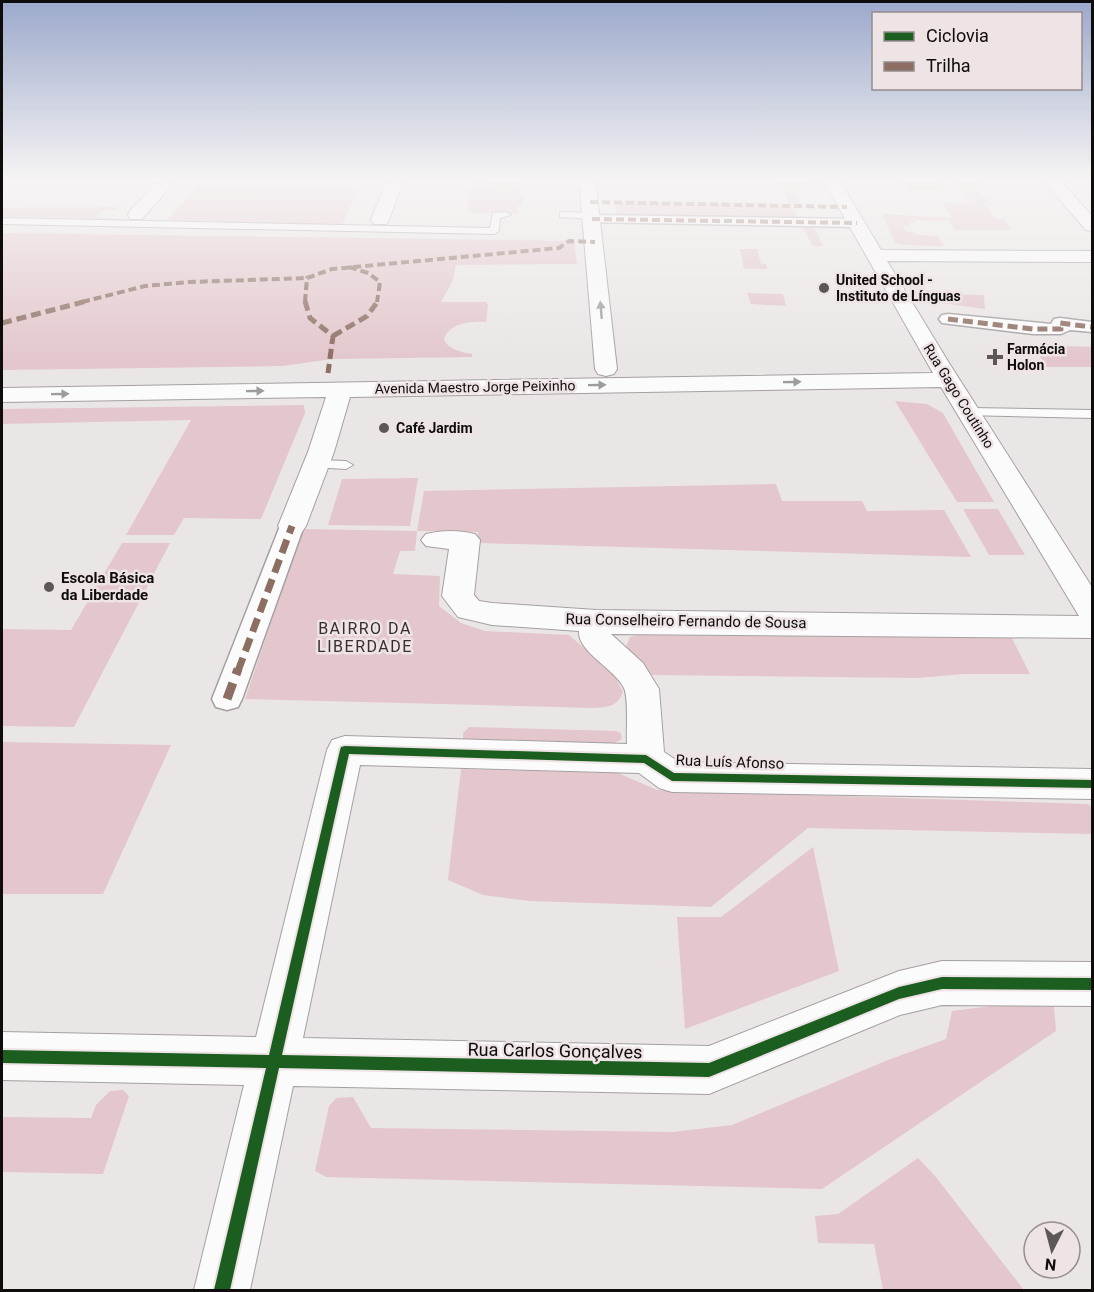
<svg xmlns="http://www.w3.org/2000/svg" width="1094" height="1292" viewBox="0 0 1094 1292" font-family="Roboto,sans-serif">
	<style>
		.green { fill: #e3c7cc }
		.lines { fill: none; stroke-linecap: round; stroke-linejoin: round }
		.service-casing { stroke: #a4a0a1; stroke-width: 2 }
		.pedestrian-casing { stroke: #a4a0a1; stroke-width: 3 }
		.minor-casing { stroke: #a4a0a1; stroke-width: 2 }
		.service { fill: #fcfbfb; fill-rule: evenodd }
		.pedestrian { fill: #fcfbfb; fill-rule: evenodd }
		.minor { fill: #fcfbfb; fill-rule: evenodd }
		.quiet-far3 { stroke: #8d6e63; stroke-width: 4; stroke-dasharray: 8 4; stroke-linecap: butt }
		.quiet-far2 { stroke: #8d6e63; stroke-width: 5; stroke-dasharray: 10 5; stroke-linecap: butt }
		.quiet-far1 { stroke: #8d6e63; stroke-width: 7; stroke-dasharray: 14 7; stroke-linecap: butt }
		.quiet { stroke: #8d6e63; stroke-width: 9; stroke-dasharray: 17 9; stroke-linecap: butt }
		.cycleway-casing { stroke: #eee3e5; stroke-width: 4 }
		.cycleway { fill: #1b5e20; fill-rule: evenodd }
		.oneway { fill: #9d9b9b }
		.poi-dot { fill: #5c5858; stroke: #eee3e5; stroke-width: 2 }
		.labels { text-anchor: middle; stroke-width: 5; stroke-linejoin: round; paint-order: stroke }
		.far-poi-label { font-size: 14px; font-weight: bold; fill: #0f0c0c; stroke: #eee3e5; text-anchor: start }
		.far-street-label { font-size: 14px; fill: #0f0c0c; stroke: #eee3e5 }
		.poi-label { font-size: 15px; font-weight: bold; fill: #0f0c0c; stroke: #eee3e5; text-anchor: start }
		.street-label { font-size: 15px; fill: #0f0c0c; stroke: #eee3e5 }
		.neighbourhood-label { font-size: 16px; letter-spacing: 1.5px; fill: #362e2f; stroke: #eee3e5 }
		.near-street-label { font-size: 18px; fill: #0f0c0c; stroke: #eee3e5 }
	</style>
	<rect width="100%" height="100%" fill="#ebe6e6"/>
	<!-- green -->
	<path class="green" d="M 466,178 L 520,181 L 519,194 L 523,195 L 523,206 L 518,206 L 518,214 L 469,213 L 467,189 L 492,189 L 493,181 L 466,181 Z
		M 777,178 L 806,178 L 810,187 L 795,192 L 802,204 L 791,205 L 801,222 L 813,225 L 823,246 L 813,246 L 801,225 L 618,221 L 615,201 L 790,204 Z
		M 902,182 L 938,182 L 946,191 L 910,191 Z
		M 957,183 L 977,183 L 980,186 L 976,187 L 986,199 L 992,203 L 984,203 L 996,219 L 1004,219 L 1012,230 L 955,230 L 949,221 L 915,220 L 916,223 L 908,222 L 909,226 L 903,226 L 906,231 L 914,232 L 916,235 L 938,236 L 944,246 L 905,245 L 895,243 L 882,214 L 952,218 L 942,203 L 970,203 Z
		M 198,186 L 360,186 L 342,225 L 167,220 Z
		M 118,207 L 116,210 L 103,210 L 96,217 L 107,219 L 2,216 L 2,208 Z
		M 2,233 L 574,241 L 577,264 L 456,265 L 453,280 L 441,302 L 486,302 L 488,305 L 486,322 C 471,321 448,323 444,340 C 450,350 461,352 472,354 L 472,357 L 332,359 L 283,366 L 2,370 Z
		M 740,249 L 757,249 L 761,264 L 766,264 L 767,269 L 744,269 Z
		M 747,293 L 783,294 L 786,306 L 751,304 Z
		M 937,294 L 984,295 L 985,309 L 941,303 Z
		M 1032,345 L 1092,347 L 1092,367 L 1047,367 Z
		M 895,401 L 927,404 L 943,413 L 994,502 L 957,502 Z
		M 304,405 L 305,413 L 261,519 L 184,518 L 174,535 L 126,535 L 191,420 L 2,424 L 2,409 Z
		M 418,478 L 410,526 L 328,525 L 342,479 Z
		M 776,484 L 782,501 L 862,501 L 867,511 L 944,510 L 971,557 L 478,543 L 478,532 L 417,531 L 415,551 L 400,551 L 393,574 L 440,576 L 439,606 L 461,623 L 485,631 L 569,635 L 614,674 L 623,692 C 617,707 608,707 594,708 L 245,699 L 303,529 L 417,531 L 424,491 Z
		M 963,509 L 998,509 L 1025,555 L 989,555 Z
		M 122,543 L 170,543 L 74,727 L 2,726 L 2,629 L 71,630 Z
		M 638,635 L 1012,638 L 1030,674 L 964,674 L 918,678 L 651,675 L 632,657 L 626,647 L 630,637 Z
		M 469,727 L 616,731 L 621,733 L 622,739 L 613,744 L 463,740 L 463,733 Z
		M 2,742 L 171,745 L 103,894 L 2,894 Z
		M 461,769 L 618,773 L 657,790 L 1088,804 L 1092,808 L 1092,834 L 808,828 L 711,907 L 530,901 L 483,895 L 448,880 Z
		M 813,847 L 839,971 L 685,1029 L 677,917 L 721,917 Z
		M 1007,1004 L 1054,1006 L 1056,1031 L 822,1189 L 326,1177 L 315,1171 L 329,1106 L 336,1098 L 353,1097 L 371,1128 L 673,1132 L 732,1125 L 888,1060 L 946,1039 L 952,1011 Z
		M 123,1090 L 129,1096 L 103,1174 L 2,1172 L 2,1117 L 91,1118 L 96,1105 L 110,1091 Z
		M 918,1158 L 935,1176 L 1024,1290 L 883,1290 L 874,1244 L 818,1243 L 815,1216 L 838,1214 Z"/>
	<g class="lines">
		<defs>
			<path id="service" d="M 506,212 L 511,215 L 500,218 L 499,231 L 494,234 L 2,224 L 2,218 L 490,228 L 493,213 Z
				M 563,212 L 592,213 L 597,216 L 592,219 L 560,217 L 560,213 Z
				M 970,408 L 1092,410 L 1092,418 L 965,415 L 963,412 Z
				M 316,460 L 346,461 L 353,465 L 346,469 L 311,467 L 309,464 Z"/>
			<path id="pedestrian" d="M 592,215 L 857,219 L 864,223 L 857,227 L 587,222 L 585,219 L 587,216 Z
				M 948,314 L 1051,324 L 1054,319 L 1060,318 L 1092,322 L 1092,332 L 1070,330 L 1061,334 L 1033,334 L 942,323 L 939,319 L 942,315 Z
				M 292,519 L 301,521 L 304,526 L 242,699 L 238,707 L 227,710 L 216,707 L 212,699 L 280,526 L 283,521 Z"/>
			<path id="minor" d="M 161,178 L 178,178 L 142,219 L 130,219 L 128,215 L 130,211 Z
				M 388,178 L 404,178 L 389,220 L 386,224 L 374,224 L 371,220 Z
				M 579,178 L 595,178 L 617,369 L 614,374 L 606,376 L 598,374 L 595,369 Z
				M 822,178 L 838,178 L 881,250 L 1092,251 L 1092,262 L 887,261 L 949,363 L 1092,587 L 1092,638 L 611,634 L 643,663 L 659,689 L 664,752 L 679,762 L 1092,769 L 1092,799 L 672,792 L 659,788 L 639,773 L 360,765 L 303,1038 L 709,1046 L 899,971 L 942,961 L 1092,962 L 1092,1006 L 942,1005 L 900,1015 L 709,1094 L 293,1086 L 250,1290 L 194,1290 L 244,1085 L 2,1080 L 2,1032 L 256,1037 L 327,750 L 332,740 L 345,736 L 627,744 C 626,730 629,700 624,688 C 615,669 577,652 579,631 L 492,625 L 458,617 L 442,596 L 449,549 L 426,546 L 421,540 L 426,534 C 442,530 459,530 475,534 L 480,540 L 474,595 L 479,601 L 492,603 L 596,610 L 1079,616 L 941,387 L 350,397 L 334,452 L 306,526 L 302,532 L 292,535 L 282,532 L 278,526 L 308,452 L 326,397 L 2,402 L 2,388 L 933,373 Z
				M 1041,178 L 1058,178 L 1092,216 L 1092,231 L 1086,230 Z"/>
		</defs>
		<!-- service casing -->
		<use href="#service" class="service-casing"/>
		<!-- pedestrian casing -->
		<use href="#pedestrian" class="pedestrian-casing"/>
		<!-- minor casing -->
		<use href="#minor" class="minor-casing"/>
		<!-- service -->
		<use href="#service" class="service"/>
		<!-- pedestrian -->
		<use href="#pedestrian" class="pedestrian"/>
		<!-- minor -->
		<use href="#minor" class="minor"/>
		<!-- quiet-far3 -->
		<path class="quiet-far3" d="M 590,202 L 847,207
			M 592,219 L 857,223
			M 349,267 L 368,273 L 380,282 L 377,302
			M 82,302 L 145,286 L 189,282 L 307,278
			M 305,302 L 307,278 L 332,269 L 559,248 L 569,241 L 595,242"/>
		<!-- quiet-far2 -->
		<path class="quiet-far2" d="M 305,301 L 310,318 L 333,336 L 328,373
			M 948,319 L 1033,329 L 1061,329 L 1060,323 L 1092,327
			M 2,323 L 87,301
			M 333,336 L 367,316 L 378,301"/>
		<!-- quiet-far1 -->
		<path class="quiet-far1" d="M 238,671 L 292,526"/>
		<!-- quiet -->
		<path class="quiet" d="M 227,699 L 238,669"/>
		<defs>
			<path id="cycleway" d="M 345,746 L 646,755 L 674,773 L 1092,780 L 1092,788 L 672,781 L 644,763 L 349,754 L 282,1055 L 709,1063 L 899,987 L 942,977 L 1092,978 L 1092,990 L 942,989 L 899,999 L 709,1077 L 279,1068 L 230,1290 L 214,1290 L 266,1068 L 2,1063 L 2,1050 L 269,1055 L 340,750 L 341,747 Z"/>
		</defs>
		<!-- cycleway casing -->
		<use href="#cycleway" class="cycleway-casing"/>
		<!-- cycleway -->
		<use href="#cycleway" class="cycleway"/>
	</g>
	<!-- one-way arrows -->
	<defs><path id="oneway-solid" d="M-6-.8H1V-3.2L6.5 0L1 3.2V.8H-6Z" transform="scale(1.5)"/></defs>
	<g class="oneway">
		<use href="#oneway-solid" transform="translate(601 310) rotate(-95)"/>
		<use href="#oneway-solid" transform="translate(792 382) rotate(-1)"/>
		<use href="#oneway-solid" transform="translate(597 385) rotate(-1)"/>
		<use href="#oneway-solid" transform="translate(255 391) rotate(-1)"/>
		<use href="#oneway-solid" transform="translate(60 394) rotate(-1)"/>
	</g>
	<!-- sky -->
	<linearGradient id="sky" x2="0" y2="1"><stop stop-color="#9ca9cc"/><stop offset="0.5" stop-color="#f6f4f4"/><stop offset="1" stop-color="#f6f4f4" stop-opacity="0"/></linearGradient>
	<rect width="1094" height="359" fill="url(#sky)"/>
	<!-- markers -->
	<g class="poi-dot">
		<circle cx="824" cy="288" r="6"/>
		<path d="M992 348h6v6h6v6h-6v6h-6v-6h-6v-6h6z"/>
		<circle cx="384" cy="428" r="6"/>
		<circle cx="49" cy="587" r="6"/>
	</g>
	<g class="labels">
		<!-- far-poi labels -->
		<g class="far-poi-label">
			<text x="836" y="285">United School -<tspan x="836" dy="16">Instituto de Línguas</tspan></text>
			<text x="1007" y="354">Farmácia<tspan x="1007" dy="16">Holon</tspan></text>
			<text x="396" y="433">Café Jardim</text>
		</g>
		<!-- far-street labels -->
		<g class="far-street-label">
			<text transform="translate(475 387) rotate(-1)" y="5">Avenida Maestro Jorge Peixinho</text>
			<text transform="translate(959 396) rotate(58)" y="5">Rua Gago Coutinho</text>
		</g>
		<!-- poi labels -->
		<g class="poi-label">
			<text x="61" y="583">Escola Básica<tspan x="61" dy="17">da Liberdade</tspan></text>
		</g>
		<!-- street labels -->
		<g class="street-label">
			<text transform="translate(686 621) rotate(1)" y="5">Rua Conselheiro Fernando de Sousa</text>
			<text transform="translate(730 762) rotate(2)" y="5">Rua Luís Afonso</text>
		</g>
		<!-- neighbourhood labels -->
		<g class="neighbourhood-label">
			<text x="365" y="634">BAIRRO DA<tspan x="365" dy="18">LIBERDADE</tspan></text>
		</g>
		<!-- near-street labels -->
		<g class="near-street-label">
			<text transform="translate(555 1051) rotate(1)" y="6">Rua Carlos Gonçalves</text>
		</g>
	</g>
	<!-- border -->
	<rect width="1094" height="1292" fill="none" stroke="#0f0c0c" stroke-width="6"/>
	<!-- legend -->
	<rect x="872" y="12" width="210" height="78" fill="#eee3e5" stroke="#958d8e" stroke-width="1.5"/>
	<rect x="884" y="32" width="30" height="9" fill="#1b5e20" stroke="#958d8e" stroke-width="1.5"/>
	<text x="926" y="42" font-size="18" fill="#0f0c0c">Ciclovia</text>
	<rect x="884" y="62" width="30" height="9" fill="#8d6e63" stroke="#958d8e" stroke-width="1.5"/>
	<text x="926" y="72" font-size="18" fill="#0f0c0c">Trilha</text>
	<!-- north arrow -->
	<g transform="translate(1052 1250) rotate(186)"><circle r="28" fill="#eee3e5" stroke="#958d8e" stroke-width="1.5"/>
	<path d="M0-4.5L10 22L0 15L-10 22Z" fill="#5c5858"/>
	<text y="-9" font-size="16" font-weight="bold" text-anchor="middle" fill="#0f0c0c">N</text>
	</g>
</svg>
